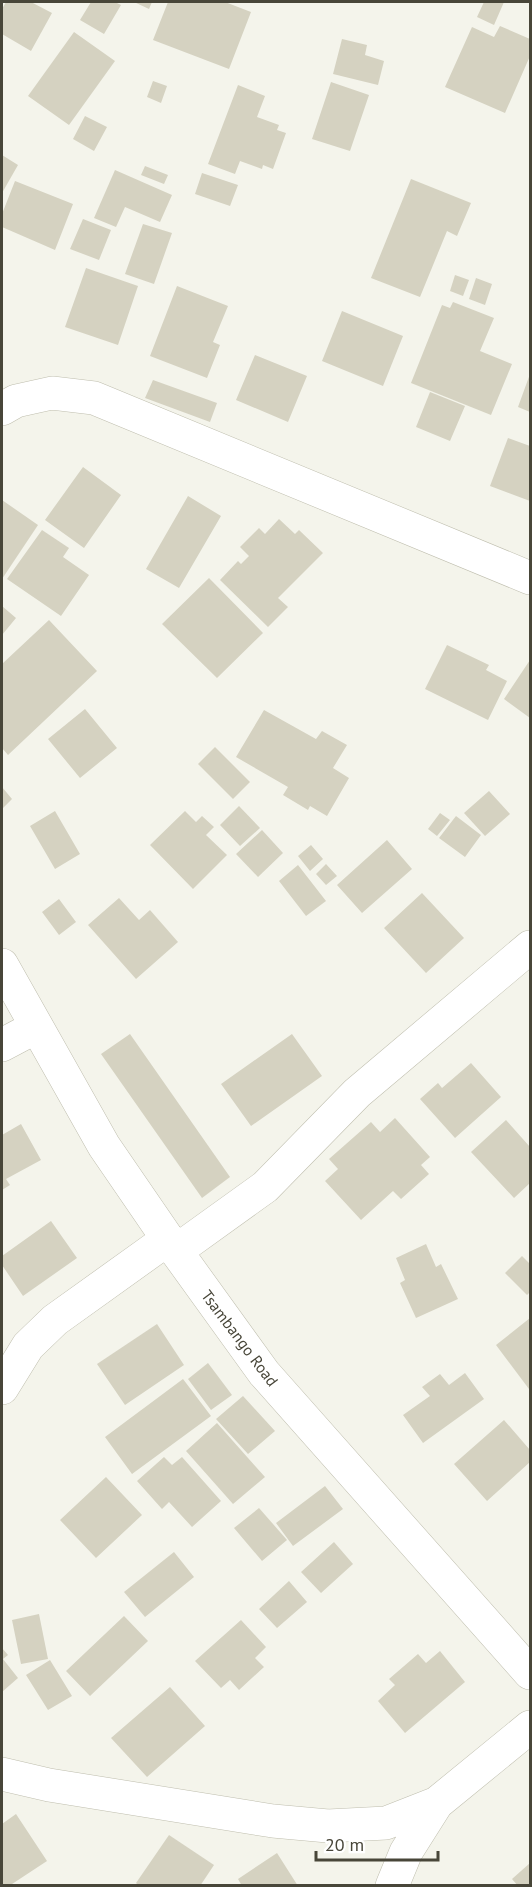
<svg xmlns="http://www.w3.org/2000/svg" width="532" height="1887" viewBox="0 0 532 1887" font-family="'PT Sans',sans-serif">
	<style>
		.building { fill: #d5d2c1 }
		.lines { fill: none; stroke-linecap: round; stroke-linejoin: round }
		.minor-casing { stroke: #bfbeae; stroke-width: 34 }
		.tertiary-casing { stroke: #bfbeae; stroke-width: 34 }
		.minor { stroke: #fff; stroke-width: 33 }
		.tertiary { stroke: #fff; stroke-width: 33 }
		.labels { text-anchor: middle; stroke-width: 4.5; stroke-linejoin: round; paint-order: stroke }
		.street-label { font-size: 16px; fill: #484639; stroke: #fff }
	</style>
	<rect width="100%" height="100%" fill="#f4f4eb"/>
	<!-- building -->
	<path class="building" d="M 6,2 L 31,2 L 52,13 L 31,51 L 2,34 L 2,9 Z
		M 91,2 L 115,2 L 121,5 L 104,34 L 80,20 Z
		M 134,2 L 152,2 L 149,9 Z
		M 168,2 L 225,2 L 251,12 L 229,69 L 153,40 Z
		M 484,2 L 504,2 L 494,25 L 477,17 Z
		M 500,26 L 530,39 L 530,56 L 505,113 L 445,87 L 472,27 L 494,37 Z
		M 74,32 L 115,61 L 69,125 L 28,96 Z
		M 342,39 L 367,45 L 365,55 L 384,61 L 378,85 L 333,74 Z
		M 153,81 L 167,86 L 161,103 L 147,97 Z
		M 331,82 L 369,95 L 350,151 L 312,139 Z
		M 238,85 L 265,96 L 257,117 L 279,125 L 277,130 L 286,133 L 273,169 L 263,165 L 262,169 L 240,161 L 235,174 L 208,164 Z
		M 85,116 L 107,127 L 94,151 L 73,139 Z
		M 2,155 L 18,165 L 2,193 Z
		M 145,166 L 168,175 L 164,184 L 141,175 Z
		M 115,170 L 172,195 L 160,222 L 125,207 L 116,227 L 94,218 Z
		M 202,173 L 238,185 L 230,206 L 195,194 Z
		M 411,179 L 471,203 L 457,236 L 447,231 L 420,297 L 371,278 Z
		M 15,181 L 73,204 L 55,250 L 2,227 L 2,214 Z
		M 83,219 L 111,230 L 99,260 L 70,249 Z
		M 143,224 L 172,233 L 154,284 L 125,274 Z
		M 86,268 L 138,286 L 118,345 L 65,327 Z
		M 455,275 L 469,280 L 463,296 L 450,291 Z
		M 476,278 L 492,284 L 485,305 L 469,299 Z
		M 177,286 L 228,306 L 213,342 L 220,345 L 207,378 L 150,356 Z
		M 453,302 L 494,318 L 480,351 L 512,364 L 491,415 L 411,383 L 442,305 L 450,308 Z
		M 342,311 L 403,336 L 383,386 L 322,361 Z
		M 255,355 L 307,376 L 288,422 L 236,400 Z
		M 530,374 L 530,412 L 518,407 Z
		M 153,380 L 217,403 L 210,422 L 145,398 Z
		M 430,392 L 465,406 L 450,441 L 416,427 Z
		M 508,438 L 530,446 L 530,501 L 490,486 Z
		M 83,467 L 121,495 L 84,548 L 45,520 Z
		M 188,496 L 221,516 L 179,588 L 146,569 Z
		M 2,500 L 38,525 L 2,579 Z
		M 279,519 L 295,534 L 299,530 L 323,553 L 278,598 L 288,607 L 268,627 L 220,580 L 238,561 L 241,564 L 249,556 L 240,547 L 259,528 L 265,534 Z
		M 42,530 L 69,548 L 63,557 L 89,575 L 61,616 L 7,579 Z
		M 209,578 L 263,633 L 217,678 L 162,624 Z
		M 2,606 L 16,618 L 2,635 Z
		M 49,620 L 97,671 L 8,755 L 2,748 L 2,664 Z
		M 447,645 L 489,665 L 486,670 L 507,681 L 488,720 L 425,689 Z
		M 530,660 L 530,718 L 504,699 Z
		M 85,709 L 117,748 L 80,778 L 48,739 Z
		M 264,710 L 316,739 L 322,731 L 347,745 L 333,768 L 349,778 L 327,816 L 310,806 L 308,810 L 283,795 L 288,787 L 236,757 Z
		M 215,747 L 250,782 L 233,799 L 198,764 Z
		M 2,787 L 12,799 L 2,809 Z
		M 489,791 L 510,814 L 485,836 L 464,813 Z
		M 239,806 L 260,828 L 240,846 L 220,825 Z
		M 55,811 L 80,854 L 55,869 L 30,826 Z
		M 185,811 L 196,822 L 202,816 L 214,827 L 206,835 L 227,855 L 193,889 L 150,845 Z
		M 440,813 L 450,820 L 437,836 L 428,829 Z
		M 456,816 L 481,835 L 465,857 L 439,838 Z
		M 262,830 L 283,853 L 258,877 L 236,854 Z
		M 387,840 L 412,869 L 362,913 L 337,885 Z
		M 311,845 L 323,859 L 310,871 L 298,856 Z
		M 326,864 L 337,876 L 326,885 L 316,874 Z
		M 298,865 L 326,901 L 306,916 L 279,881 Z
		M 422,893 L 464,938 L 426,973 L 384,928 Z
		M 119,898 L 139,920 L 150,910 L 178,942 L 136,979 L 88,925 Z
		M 59,899 L 76,922 L 59,935 L 42,912 Z
		M 130,1034 L 230,1177 L 202,1198 L 101,1054 Z
		M 292,1034 L 322,1076 L 251,1126 L 221,1084 Z
		M 471,1063 L 501,1097 L 455,1138 L 420,1099 L 438,1083 L 442,1088 Z
		M 395,1118 L 430,1157 L 421,1165 L 429,1174 L 401,1199 L 393,1191 L 361,1220 L 325,1181 L 338,1169 L 329,1159 L 371,1122 L 380,1132 Z
		M 506,1120 L 530,1147 L 530,1183 L 514,1198 L 471,1152 Z
		M 21,1124 L 41,1160 L 6,1179 L 10,1185 L 2,1190 L 2,1135 Z
		M 51,1221 L 77,1258 L 23,1296 L 2,1265 L 2,1256 Z
		M 426,1244 L 436,1267 L 441,1264 L 458,1299 L 416,1318 L 400,1283 L 405,1280 L 396,1258 Z
		M 522,1256 L 530,1264 L 530,1292 L 527,1295 L 505,1273 Z
		M 530,1318 L 530,1388 L 529,1389 L 496,1345 Z
		M 157,1324 L 184,1365 L 125,1405 L 97,1364 Z
		M 208,1363 L 232,1395 L 211,1410 L 188,1379 Z
		M 465,1373 L 484,1399 L 423,1443 L 403,1415 L 430,1396 L 422,1387 L 440,1374 L 449,1385 Z
		M 183,1379 L 211,1416 L 132,1474 L 105,1437 Z
		M 243,1396 L 275,1431 L 248,1454 L 216,1419 Z
		M 504,1420 L 530,1450 L 530,1462 L 487,1501 L 454,1464 Z
		M 217,1423 L 265,1477 L 233,1504 L 186,1451 Z
		M 164,1457 L 172,1465 L 182,1457 L 221,1501 L 192,1527 L 169,1502 L 162,1509 L 137,1481 Z
		M 106,1477 L 142,1515 L 96,1558 L 60,1520 Z
		M 325,1486 L 343,1509 L 293,1546 L 276,1523 Z
		M 259,1508 L 287,1540 L 262,1561 L 234,1528 Z
		M 334,1542 L 353,1564 L 321,1593 L 301,1572 Z
		M 174,1552 L 194,1577 L 145,1617 L 124,1592 Z
		M 289,1581 L 307,1602 L 277,1628 L 259,1609 Z
		M 39,1614 L 48,1659 L 21,1664 L 12,1620 Z
		M 124,1616 L 148,1641 L 90,1696 L 66,1671 Z
		M 241,1620 L 266,1647 L 255,1658 L 264,1667 L 239,1690 L 230,1680 L 221,1688 L 195,1661 Z
		M 2,1648 L 8,1655 L 3,1659 L 18,1678 L 2,1692 Z
		M 440,1651 L 465,1682 L 405,1733 L 378,1701 L 395,1685 L 389,1679 L 418,1654 L 426,1663 Z
		M 50,1660 L 72,1696 L 48,1710 L 26,1675 Z
		M 170,1687 L 205,1726 L 147,1777 L 111,1738 Z
		M 16,1814 L 47,1861 L 9,1886 L 2,1886 L 2,1824 Z
		M 169,1835 L 214,1865 L 200,1886 L 139,1886 L 136,1883 Z
		M 277,1853 L 298,1886 L 242,1886 L 238,1879 Z
		M 530,1863 L 530,1886 L 518,1886 L 512,1879 Z"/>
	<g class="lines">
		<defs>
			<path id="minor" d="M 2,409 L 16,401 L 52,393 L 94,398 L 530,578
				M 2,1045 L 36,1027
				M 176,1251 L 265,1187 L 357,1093 L 530,947
				M 2,1388 L 28,1346 L 55,1320 L 168,1239
				M 2,1774 L 49,1785 L 273,1821 L 328,1826 L 386,1823 L 437,1803
				M 392,1886 L 406,1852 L 437,1803 L 530,1727"/>
			<path id="tertiary" d="M 2,965 L 104,1146 L 176,1251 L 264,1373 L 530,1673"/>
		</defs>
		<!-- minor casing -->
		<use href="#minor" class="minor-casing"/>
		<!-- tertiary casing -->
		<use href="#tertiary" class="tertiary-casing"/>
		<!-- minor -->
		<use href="#minor" class="minor"/>
		<!-- tertiary -->
		<use href="#tertiary" class="tertiary"/>
	</g>
	<g class="labels">
		<!-- street labels -->
		<g class="street-label">
			<text transform="translate(240 1338) rotate(53)" y="6">Tsambango Road</text>
		</g>
	</g>
	<!-- border -->
	<rect width="532" height="1887" fill="none" stroke="#484639" stroke-width="6"/>
	<!-- scale -->
	<path d="M316 1851v9h122v-9" fill="none" stroke="#484639" stroke-width="3"/>
	<text x="325" y="1851" font-size="18" fill="#484639" stroke="#ffffff" stroke-width="4.5" paint-order="stroke">20 m</text>
</svg>
